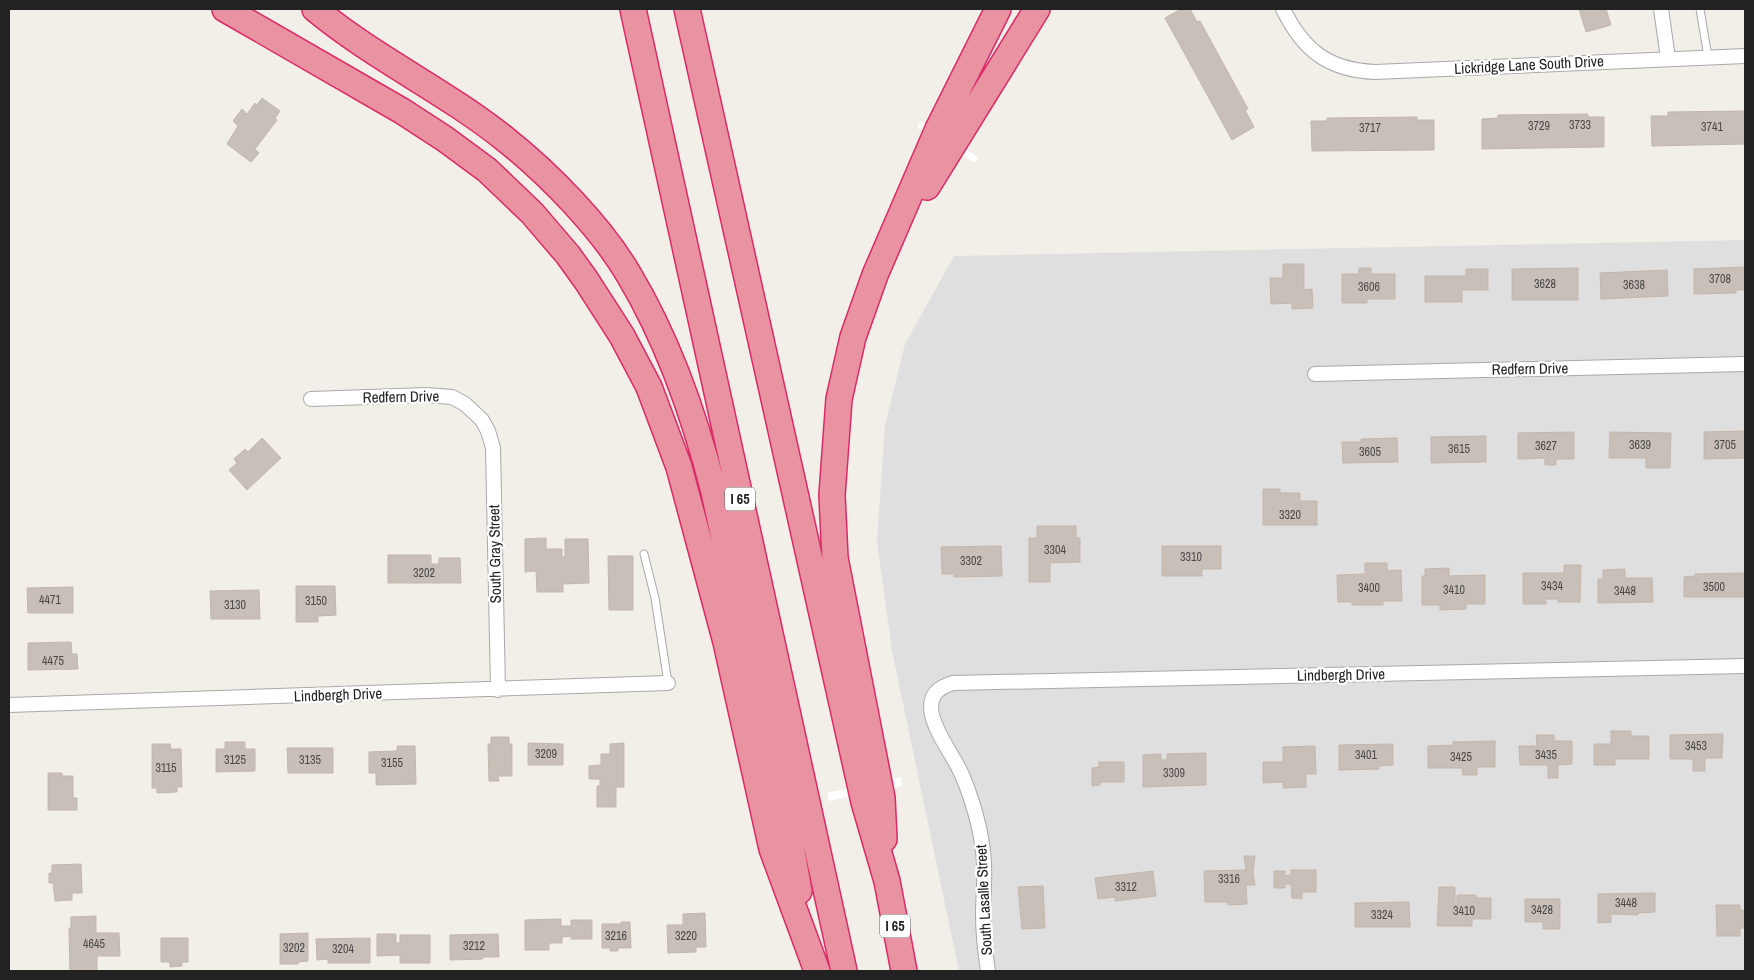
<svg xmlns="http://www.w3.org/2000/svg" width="1754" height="980" viewBox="0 0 1754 980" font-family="'Archivo Narrow',sans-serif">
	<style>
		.residential { fill: #e0dfdf }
		.pier { fill: #fff }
		.building { fill: #c7bfb8; stroke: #c4b6ab }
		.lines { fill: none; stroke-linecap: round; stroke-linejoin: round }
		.lane-casing { stroke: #a9a9a9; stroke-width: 9 }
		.street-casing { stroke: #a9a9a9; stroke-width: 16 }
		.highway-casing { stroke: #dc2a67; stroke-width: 28 }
		.lane { stroke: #fff; stroke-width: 7 }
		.street { stroke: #fff; stroke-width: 14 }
		.highway { stroke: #e892a2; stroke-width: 25 }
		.labels { text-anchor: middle; stroke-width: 4.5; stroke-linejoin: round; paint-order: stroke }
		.number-label { font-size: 12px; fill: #4b4948 }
		.shield { fill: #fff; stroke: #646464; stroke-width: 1 }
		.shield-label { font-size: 14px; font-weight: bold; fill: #222 }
		.street-label { font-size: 15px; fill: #222; stroke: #fff }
	</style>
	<rect width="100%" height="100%" fill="#f2efe9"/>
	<!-- residential -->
	<path class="residential" d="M 1745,240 L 1745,971 L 959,971 L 892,651 L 877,542 L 885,425 L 905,344 L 954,256 Z"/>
	<!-- pier -->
	<path class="pier" d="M 921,121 L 978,157 L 975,163 L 917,127 Z
		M 901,777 L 902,786 L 829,801 L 827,793 Z"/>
	<!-- building -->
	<path class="building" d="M 1181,9 L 1190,9 L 1197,22 L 1200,21 L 1248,109 L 1245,110 L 1254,127 L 1232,140 L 1165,18 Z
		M 1579,9 L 1606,9 L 1611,25 L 1586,32 Z
		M 262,98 L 280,111 L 275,118 L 277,120 L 255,149 L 259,153 L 251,162 L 227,144 L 238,126 L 233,121 L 242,109 L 247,114 L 255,103 L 257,105 Z
		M 1745,111 L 1745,144 L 1652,146 L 1651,116 L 1668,116 L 1668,112 Z
		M 1588,114 L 1588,117 L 1604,117 L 1604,147 L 1482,149 L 1482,119 L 1498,118 L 1498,115 Z
		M 1417,117 L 1417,120 L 1434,120 L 1434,150 L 1312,151 L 1311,121 L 1327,121 L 1327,118 Z
		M 1283,264 L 1304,264 L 1304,290 L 1312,289 L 1313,308 L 1292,309 L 1292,303 L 1271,304 L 1270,278 L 1283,278 Z
		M 1745,267 L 1745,290 L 1736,290 L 1736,293 L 1694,294 L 1694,269 Z
		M 1359,268 L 1371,268 L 1371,274 L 1395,274 L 1395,299 L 1367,299 L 1367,303 L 1342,303 L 1342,274 L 1359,274 Z
		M 1578,268 L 1578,300 L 1512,300 L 1512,269 Z
		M 1466,269 L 1488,269 L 1488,290 L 1462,290 L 1462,302 L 1425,302 L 1425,276 L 1466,276 Z
		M 1667,270 L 1668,296 L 1601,299 L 1600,273 Z
		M 1745,431 L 1745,458 L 1704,459 L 1704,432 Z
		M 1574,432 L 1574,459 L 1556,459 L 1556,465 L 1545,465 L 1545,458 L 1518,459 L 1518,433 Z
		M 1610,432 L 1671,433 L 1670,468 L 1646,468 L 1646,458 L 1609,458 Z
		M 1486,436 L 1486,462 L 1431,463 L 1431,437 Z
		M 262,438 L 281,458 L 247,490 L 229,470 L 237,463 L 234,459 L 245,449 L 248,452 Z
		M 1397,438 L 1398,462 L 1343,463 L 1342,442 L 1361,442 L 1361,439 Z
		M 1263,489 L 1280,489 L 1280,493 L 1300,493 L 1300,506 L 1301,506 L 1301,501 L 1317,501 L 1317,525 L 1263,525 Z
		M 1037,526 L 1076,526 L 1076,538 L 1080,538 L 1080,562 L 1050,563 L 1050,582 L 1029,582 L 1029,538 L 1037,538 Z
		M 546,538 L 546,549 L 562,549 L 562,557 L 565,557 L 565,539 L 588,539 L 589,583 L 563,584 L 563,592 L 537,592 L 536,571 L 525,572 L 525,539 Z
		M 1001,546 L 1002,576 L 954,577 L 954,574 L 942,574 L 941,547 Z
		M 1162,546 L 1221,546 L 1221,569 L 1202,569 L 1202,576 L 1162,576 Z
		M 388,555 L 431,555 L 431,564 L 439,564 L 439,558 L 460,558 L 461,583 L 388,583 Z
		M 608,556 L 633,556 L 633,610 L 609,610 Z
		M 1365,563 L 1387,563 L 1387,571 L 1401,570 L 1402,601 L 1383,601 L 1383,605 L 1352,605 L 1352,602 L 1338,602 L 1337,575 L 1365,574 Z
		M 1564,565 L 1581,565 L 1580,602 L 1558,602 L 1558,599 L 1546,599 L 1546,604 L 1523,604 L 1523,573 L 1564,573 Z
		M 1449,568 L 1449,576 L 1485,575 L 1485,604 L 1466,604 L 1466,609 L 1440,610 L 1440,605 L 1422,605 L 1422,576 L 1425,576 L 1425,569 Z
		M 1625,569 L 1625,578 L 1652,578 L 1653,602 L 1598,603 L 1598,579 L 1603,579 L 1603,570 Z
		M 1745,573 L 1745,597 L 1684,597 L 1684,577 L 1695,576 L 1695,574 Z
		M 296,586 L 335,586 L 336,615 L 318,616 L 318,622 L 296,622 Z
		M 73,587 L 73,613 L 28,613 L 27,588 Z
		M 259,590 L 260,619 L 211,619 L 210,591 Z
		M 71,642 L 72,654 L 77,654 L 78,669 L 28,670 L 28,643 Z
		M 1611,731 L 1631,731 L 1631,736 L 1649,736 L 1649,759 L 1615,759 L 1615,765 L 1594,765 L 1594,744 L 1611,744 Z
		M 1723,734 L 1722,758 L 1705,758 L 1705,771 L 1693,771 L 1693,759 L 1670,759 L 1670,735 Z
		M 1536,735 L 1554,735 L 1554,741 L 1572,741 L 1572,764 L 1558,765 L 1558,778 L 1548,778 L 1548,765 L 1520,765 L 1519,746 L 1537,746 Z
		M 491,737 L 509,737 L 509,744 L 512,744 L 512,776 L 498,776 L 499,781 L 489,781 L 488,744 L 491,744 Z
		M 1495,741 L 1495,767 L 1477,767 L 1477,775 L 1463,775 L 1462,768 L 1428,768 L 1428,746 L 1453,745 L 1453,742 Z
		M 225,742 L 245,742 L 245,749 L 255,749 L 255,771 L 216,772 L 216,749 L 225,749 Z
		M 528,743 L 563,744 L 563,765 L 528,765 Z
		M 624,743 L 624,787 L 616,787 L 616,807 L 597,807 L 597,786 L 600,786 L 600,779 L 589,779 L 589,766 L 601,765 L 601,754 L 610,754 L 610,744 Z
		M 152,744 L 170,744 L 171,749 L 181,749 L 182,787 L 177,787 L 177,792 L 157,793 L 157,788 L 152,788 Z
		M 1393,744 L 1393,765 L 1379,766 L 1379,769 L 1339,770 L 1339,745 Z
		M 397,746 L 415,746 L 416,784 L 376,785 L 376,773 L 369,773 L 369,752 L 397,751 Z
		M 1315,746 L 1316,774 L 1306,774 L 1306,787 L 1283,788 L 1283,782 L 1263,783 L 1263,762 L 1283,762 L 1283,747 Z
		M 287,748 L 333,748 L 333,773 L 288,773 Z
		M 1206,753 L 1206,785 L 1143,787 L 1143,755 L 1161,754 L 1161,760 L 1167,760 L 1167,754 Z
		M 1099,762 L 1124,762 L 1124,782 L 1100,782 L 1100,785 L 1092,786 L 1092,768 L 1099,767 Z
		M 48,773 L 62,773 L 62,776 L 73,776 L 73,798 L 77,798 L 77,810 L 48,810 Z
		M 1244,856 L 1255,856 L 1253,872 L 1255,885 L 1246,885 L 1247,904 L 1228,905 L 1228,902 L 1205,902 L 1204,871 L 1246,870 Z
		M 81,864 L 82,893 L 72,893 L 72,900 L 55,901 L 53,883 L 49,883 L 49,873 L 52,873 L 52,865 Z
		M 1291,870 L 1316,870 L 1316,892 L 1302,892 L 1302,899 L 1292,898 L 1291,884 L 1285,884 L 1285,888 L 1274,888 L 1274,871 L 1285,871 L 1285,876 L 1291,875 Z
		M 1153,871 L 1156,896 L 1115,901 L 1115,897 L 1098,899 L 1095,878 Z
		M 1043,886 L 1045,928 L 1022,929 L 1018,887 Z
		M 1439,887 L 1455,887 L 1455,903 L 1457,903 L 1457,895 L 1476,895 L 1476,898 L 1491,898 L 1491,919 L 1472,919 L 1472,926 L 1437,926 Z
		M 1655,893 L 1655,912 L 1638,913 L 1638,915 L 1611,914 L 1611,922 L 1598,923 L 1598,894 Z
		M 1525,899 L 1560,899 L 1560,929 L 1543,929 L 1543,922 L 1525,922 Z
		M 1409,902 L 1410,927 L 1355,927 L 1355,903 Z
		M 1716,905 L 1740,905 L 1740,910 L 1745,910 L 1745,928 L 1740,928 L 1740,936 L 1717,936 Z
		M 705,913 L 706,947 L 696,947 L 696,952 L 668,953 L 667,925 L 683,925 L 683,914 Z
		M 96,916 L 96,933 L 119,933 L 120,956 L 97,956 L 97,971 L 70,971 L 69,928 L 71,928 L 71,917 Z
		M 561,919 L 561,926 L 571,926 L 571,920 L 592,920 L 592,939 L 571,939 L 571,936 L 562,937 L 562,943 L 549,943 L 549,950 L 525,950 L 525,920 Z
		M 621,922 L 630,922 L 631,948 L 618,948 L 618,951 L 610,951 L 610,948 L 602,948 L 602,924 L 621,924 Z
		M 308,933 L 308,961 L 298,962 L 298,964 L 280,964 L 280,934 Z
		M 377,934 L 396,934 L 396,943 L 400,943 L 400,935 L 430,935 L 430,963 L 400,963 L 400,955 L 377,956 Z
		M 498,934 L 499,957 L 482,957 L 483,959 L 450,960 L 450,935 Z
		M 161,938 L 188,938 L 188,962 L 182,962 L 182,966 L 170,967 L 170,962 L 161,962 Z
		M 370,938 L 370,963 L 328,963 L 328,959 L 317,960 L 316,939 Z"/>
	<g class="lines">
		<defs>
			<path id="lane" d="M 1700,9 L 1708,57
				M 644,554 L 655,598 L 668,683"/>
			<path id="street" d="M 1283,9 C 1303,50 1328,70 1375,72 L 1745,56
				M 1661,9 L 1668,58
				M 1315,374 L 1745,364
				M 311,399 L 426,395 L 452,397 L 465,404 L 482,420 L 488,431 L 493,448 L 498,690
				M 9,705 L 668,683
				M 988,971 C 985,952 983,933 983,914 C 983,897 985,881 984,864 C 983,840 977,816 969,793 C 965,781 960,769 953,758 C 940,735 911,695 953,683 L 1745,666"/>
			<path id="highway" d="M 225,9 L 402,111 L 445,139 L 487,170 L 532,213 L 568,255 L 586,280 L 622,336 L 649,387 L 679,467 L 726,642 L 772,849 L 817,971
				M 315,9 C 374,58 445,91 505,139 C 549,174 601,227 629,275 C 669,342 695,417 714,492 L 791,846 L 799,891
				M 633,9 L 844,971
				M 687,9 L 864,802 L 887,881 L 904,971
				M 927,187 L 1037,9
				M 884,839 L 882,798 L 835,558 L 832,495 L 839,399 L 853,337 L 875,275 L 938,129 L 998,9"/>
		</defs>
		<!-- lane casing -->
		<use href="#lane" class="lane-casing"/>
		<!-- street casing -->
		<use href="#street" class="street-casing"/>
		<!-- highway casing -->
		<use href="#highway" class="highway-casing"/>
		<!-- lane -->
		<use href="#lane" class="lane"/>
		<!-- street -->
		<use href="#street" class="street"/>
		<!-- highway -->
		<use href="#highway" class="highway"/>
	</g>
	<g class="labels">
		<!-- number labels -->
		<g class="number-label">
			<text x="1580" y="129">3733</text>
			<text x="1539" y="130">3729</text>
			<text x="1712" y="131">3741</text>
			<text x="1370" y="132">3717</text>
			<text x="1720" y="283">3708</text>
			<text x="1545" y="288">3628</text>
			<text x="1634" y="289">3638</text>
			<text x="1369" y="291">3606</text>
			<text x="1640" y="449">3639</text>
			<text x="1725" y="449">3705</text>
			<text x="1546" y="450">3627</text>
			<text x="1459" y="453">3615</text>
			<text x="1370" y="456">3605</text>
			<text x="1290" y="519">3320</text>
			<text x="1055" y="554">3304</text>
			<text x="1191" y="561">3310</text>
			<text x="971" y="565">3302</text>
			<text x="424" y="577">3202</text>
			<text x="1552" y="590">3434</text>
			<text x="1714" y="591">3500</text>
			<text x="1369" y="592">3400</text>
			<text x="1454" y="594">3410</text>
			<text x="1625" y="595">3448</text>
			<text x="50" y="604">4471</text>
			<text x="316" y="605">3150</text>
			<text x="235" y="609">3130</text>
			<text x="53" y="665">4475</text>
			<text x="1696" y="750">3453</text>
			<text x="546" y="758">3209</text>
			<text x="1366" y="759">3401</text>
			<text x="1546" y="759">3435</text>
			<text x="1461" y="761">3425</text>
			<text x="235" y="764">3125</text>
			<text x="310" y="764">3135</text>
			<text x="392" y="767">3155</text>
			<text x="166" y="772">3115</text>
			<text x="1174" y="777">3309</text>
			<text x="1229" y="883">3316</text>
			<text x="1126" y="891">3312</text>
			<text x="1626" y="907">3448</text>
			<text x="1542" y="914">3428</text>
			<text x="1464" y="915">3410</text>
			<text x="1382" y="919">3324</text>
			<text x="616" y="940">3216</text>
			<text x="686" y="940">3220</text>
			<text x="94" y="948">4645</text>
			<text x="474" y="950">3212</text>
			<text x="294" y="952">3202</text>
			<text x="343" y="953">3204</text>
		</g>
		<!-- shield labels -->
		<g class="shield">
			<rect x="725" y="487.5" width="30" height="23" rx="4"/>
			<rect x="880" y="914.5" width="30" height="23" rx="4"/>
		</g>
		<g class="shield-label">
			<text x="740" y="504">I 65</text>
			<text x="895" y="931">I 65</text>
		</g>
		<!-- street labels -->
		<g class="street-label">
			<text transform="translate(1529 65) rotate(-3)" y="5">Lickridge Lane South Drive</text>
			<text transform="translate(1530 369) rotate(-1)" y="5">Redfern Drive</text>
			<text transform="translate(401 397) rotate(-1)" y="5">Redfern Drive</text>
			<text transform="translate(495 554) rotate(-91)" y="5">South Gray Street</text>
			<text transform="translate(1341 675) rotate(-1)" y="5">Lindbergh Drive</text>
			<text transform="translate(338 695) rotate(-2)" y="5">Lindbergh Drive</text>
			<text transform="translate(984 900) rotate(-93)" y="5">South Lasalle Street</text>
		</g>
	</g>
	<!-- border -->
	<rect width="1754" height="980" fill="none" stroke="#222222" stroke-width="20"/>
</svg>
